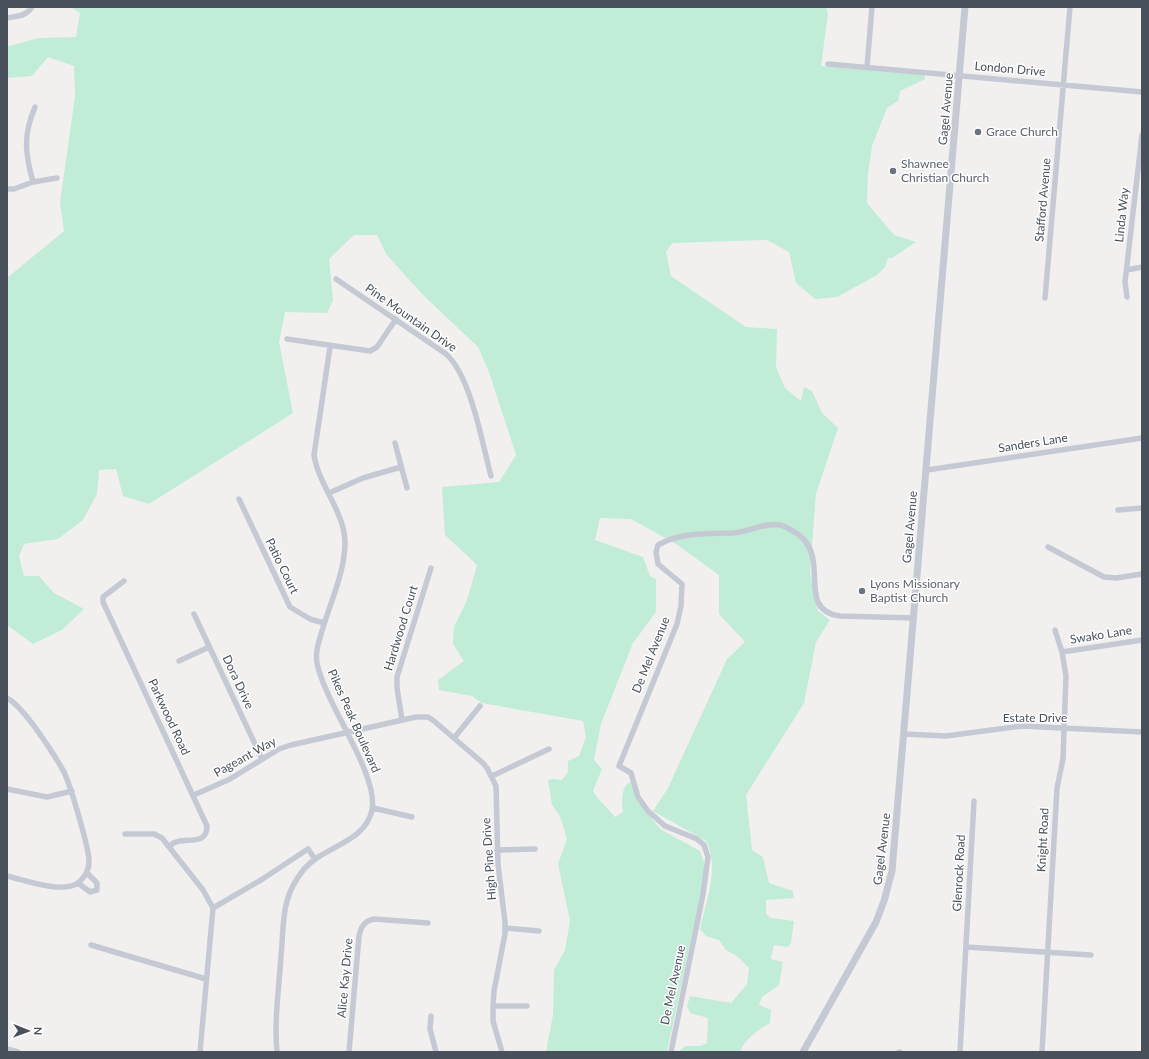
<svg xmlns="http://www.w3.org/2000/svg" width="1149" height="1059" viewBox="0 0 1149 1059" font-family="Lato,sans-serif">
	<style>
		.green { fill: #c1ecd8 }
		.lines { fill: none; stroke-linecap: round; stroke-linejoin: round }
		.minor { stroke: #c4c9d3; stroke-width: 5.5 }
		.tertiary { stroke: #c4c9d3; stroke-width: 7 }
		.worship-dot { fill: #6b7280; stroke: #fff; stroke-width: 1.5 }
		.labels { text-anchor: middle; stroke-width: 3; stroke-linejoin: round; paint-order: stroke }
		.street-label { font-size: 12px; fill: #48505b; stroke: #fff }
		.worship-label { font-size: 12px; fill: #5b616d; stroke: #fff; text-anchor: start }
	</style>
	<rect width="100%" height="100%" fill="#f2f0ef"/>
	<!-- green -->
	<path class="green" d="M 71,7 L 826,7 L 828,14 L 821,66 L 925,75 L 925,79 L 900,91 L 898,101 L 887,108 L 872,146 L 868,174 L 867,203 L 894,235 L 916,242 L 892,258 L 888,258 L 885,267 L 877,275 L 837,297 L 815,299 L 796,283 L 789,252 L 767,240 L 672,243 L 666,252 L 671,276 L 746,327 L 777,329 L 776,367 L 785,388 L 801,401 L 804,387 L 812,391 L 822,413 L 838,428 L 816,494 L 810,572 L 818,611 L 830,620 L 816,642 L 804,703 L 746,795 L 752,850 L 763,857 L 769,883 L 793,891 L 794,898 L 766,900 L 766,914 L 771,918 L 794,921 L 791,943 L 788,947 L 774,945 L 771,959 L 783,962 L 779,985 L 762,997 L 759,1005 L 771,1010 L 770,1023 C 759,1029 744,1040 740,1052 L 678,1052 L 685,1046 L 700,1046 L 707,1043 L 708,1018 L 690,1013 L 687,1006 L 690,996 L 731,1003 L 747,984 L 749,968 L 738,957 L 726,950 L 719,940 L 706,936 L 700,929 C 706,901 720,868 706,841 L 653,811 L 668,788 L 727,659 L 745,642 L 719,614 L 719,575 L 676,544 L 631,519 L 600,518 L 595,540 L 643,557 L 650,576 L 656,579 L 656,612 L 633,643 L 601,724 L 594,760 L 602,769 L 593,791 C 599,801 608,808 615,817 L 623,812 C 622,803 620,786 631,782 L 638,800 L 660,829 L 700,851 L 706,868 L 667,1052 L 546,1052 L 553,1015 L 554,970 L 565,950 L 570,921 L 558,864 L 567,839 L 560,816 L 552,805 L 548,780 L 553,779 L 562,780 L 568,772 L 568,761 L 579,756 L 586,737 L 583,721 L 482,703 L 472,696 L 439,690 L 438,680 L 464,661 L 453,644 L 454,627 L 467,600 L 477,565 L 445,535 L 442,487 L 499,482 L 516,455 L 489,372 L 478,347 L 423,295 L 386,254 L 377,235 L 354,235 L 329,259 L 333,300 L 327,313 L 285,312 L 279,342 L 293,413 L 149,504 L 123,496 L 116,469 L 99,470 L 97,494 L 83,520 L 58,539 L 24,544 L 19,556 L 24,576 L 39,576 L 54,593 L 84,609 L 62,630 L 33,644 L 7,625 L 7,278 L 64,231 L 60,203 L 75,96 L 74,66 L 48,57 L 32,76 L 7,78 L 7,49 L 9,46 L 38,38 L 76,37 L 80,13 Z"/>
	<g class="lines">
		<!-- minor -->
		<path class="minor" d="M 7,18 C 17,16 27,16 32,7
			M 828,64 L 1142,92
			M 867,67 L 872,7
			M 33,182 C 25,153 23,135 35,107
			M 7,189 L 14,189 L 33,182 L 57,178
			M 1127,270 L 1142,267
			M 336,279 L 446,354 C 471,376 482,443 491,476
			M 1127,297 L 1125,282 L 1142,135
			M 1045,298 L 1070,7
			M 287,339 L 370,351 L 377,347 L 396,319
			M 395,443 L 407,488
			M 927,470 L 1142,438
			M 329,493 L 363,478 L 401,467
			M 239,499 L 290,607 L 310,619 L 324,623
			M 1118,510 L 1142,508
			M 1048,547 L 1104,577 L 1116,578 L 1142,574
			M 124,581 L 103,597 L 103,602 L 207,826 C 207,849 180,834 170,846
			M 194,614 L 262,759
			M 1062,652 L 1142,640
			M 179,661 L 209,647
			M 7,698 C 24,707 54,754 64,772 C 70,784 90,851 89,862 C 89,870 84,878 78,883 C 62,894 25,880 7,876
			M 402,720 L 397,688 L 397,677 L 431,568
			M 904,734 L 946,736 L 1022,726 L 1142,732
			M 454,738 L 480,706
			M 492,776 L 549,749
			M 7,789 L 47,797 L 72,791
			M 194,795 L 230,779 L 279,749 L 291,745 L 416,717 L 428,717 L 434,721 L 483,763 L 487,768 L 496,786 L 498,864 L 505,922 L 505,934 L 494,991 L 493,1006 L 493,1021 L 502,1052
			M 373,808 L 412,817
			M 125,834 L 154,834 L 162,838 L 203,890 L 213,908 L 200,1052
			M 497,850 L 535,849
			M 78,883 L 90,892 L 97,890 L 97,883 L 87,873
			M 213,908 L 261,880 L 308,849 L 315,859
			M 505,928 L 539,931
			M 91,945 L 206,979
			M 966,947 L 1091,955
			M 493,1006 L 527,1006
			M 431,1016 L 430,1029 L 436,1052
			M 7,1049 L 18,1052
			M 277,1052 C 274,1020 279,988 281,956 C 283,938 282,918 287,901 C 290,889 297,878 304,869 C 324,846 365,843 372,810 C 379,774 325,704 317,663 C 315,652 319,641 322,631 C 330,603 344,574 345,545 C 346,513 319,487 314,455 L 330,347
			M 349,1052 L 359,936 C 361,927 364,921 374,919 L 428,923
			M 671,1052 L 703,894 L 708,857 L 704,845 L 697,839 L 665,826 L 648,811 L 638,797 L 631,773 L 619,766 L 677,624 L 681,606 L 682,584 L 658,564 L 656,552 L 658,545 C 681,532 707,534 733,533 C 748,532 765,522 780,525 C 788,527 793,531 799,535 C 831,559 795,610 840,616 L 914,618
			M 899,1052 L 900,1052
			M 960,1052 L 974,801
			M 1042,1052 L 1057,788 L 1063,759 L 1066,676 L 1062,652 L 1055,630"/>
		<!-- tertiary -->
		<path class="tertiary" d="M 803,1052 L 876,922 L 884,901 L 892,871 L 965,7"/>
	</g>
	<!-- markers -->
	<g class="worship-dot">
		<circle cx="978" cy="132" r="4"/>
		<circle cx="893" cy="171" r="4"/>
		<circle cx="862" cy="591" r="4"/>
	</g>
	<g class="labels">
		<!-- street labels -->
		<g class="street-label">
			<text transform="translate(1010 69) rotate(5)" y="4">London Drive</text>
			<text transform="translate(946 109) rotate(-85)" y="4">Gagel Avenue</text>
			<text transform="translate(1043 200) rotate(-85)" y="4">Stafford Avenue</text>
			<text transform="translate(1122 215) rotate(-84)" y="4">Linda Way</text>
			<text transform="translate(411 318) rotate(35)" y="4">Pine Mountain Drive</text>
			<text transform="translate(1033 443) rotate(-9)" y="4">Sanders Lane</text>
			<text transform="translate(910 527) rotate(-85)" y="4">Gagel Avenue</text>
			<text transform="translate(282 566) rotate(64)" y="4">Patio Court</text>
			<text transform="translate(401 628) rotate(-73)" y="4">Hardwood Court</text>
			<text transform="translate(1101 635) rotate(-9)" y="4">Swako Lane</text>
			<text transform="translate(651 655) rotate(-68)" y="4">De Mel Avenue</text>
			<text transform="translate(238 682) rotate(65)" y="4">Dora Drive</text>
			<text transform="translate(169 717) rotate(65)" y="4">Parkwood Road</text>
			<text x="1035" y="722">Estate Drive</text>
			<text transform="translate(354 721) rotate(66)" y="4">Pikes Peak Boulevard</text>
			<text transform="translate(245 757) rotate(-29)" y="4">Pageant Way</text>
			<text transform="translate(1043 840) rotate(-87)" y="4">Knight Road</text>
			<text transform="translate(882 849) rotate(-83)" y="4">Gagel Avenue</text>
			<text transform="translate(489 859) rotate(-94)" y="4">High Pine Drive</text>
			<text transform="translate(959 873) rotate(-87)" y="4">Glenrock Road</text>
			<text transform="translate(345 978) rotate(-85)" y="4">Alice Kay Drive</text>
			<text transform="translate(673 985) rotate(-78)" y="4">De Mel Avenue</text>
		</g>
		<!-- worship labels -->
		<g class="worship-label">
			<text x="986" y="136">Grace Church</text>
			<text x="901" y="168">Shawnee<tspan x="901" dy="14">Christian Church</tspan></text>
			<text x="870" y="588">Lyons Missionary<tspan x="870" dy="14">Baptist Church</tspan></text>
		</g>
	</g>
	<!-- border -->
	<rect width="1149" height="1059" fill="none" stroke="#48505b" stroke-width="16"/>
	<!-- north arrow -->
	<g transform="translate(28 1031) rotate(91)" stroke="#ffffff" stroke-width="3" paint-order="stroke">
	<path d="M0-3L7 15L0 10L-7 15Z" fill="#48505b"/>
	<text y="-6" font-size="11" font-weight="bold" text-anchor="middle" fill="#48505b">N</text>
	</g>
</svg>
